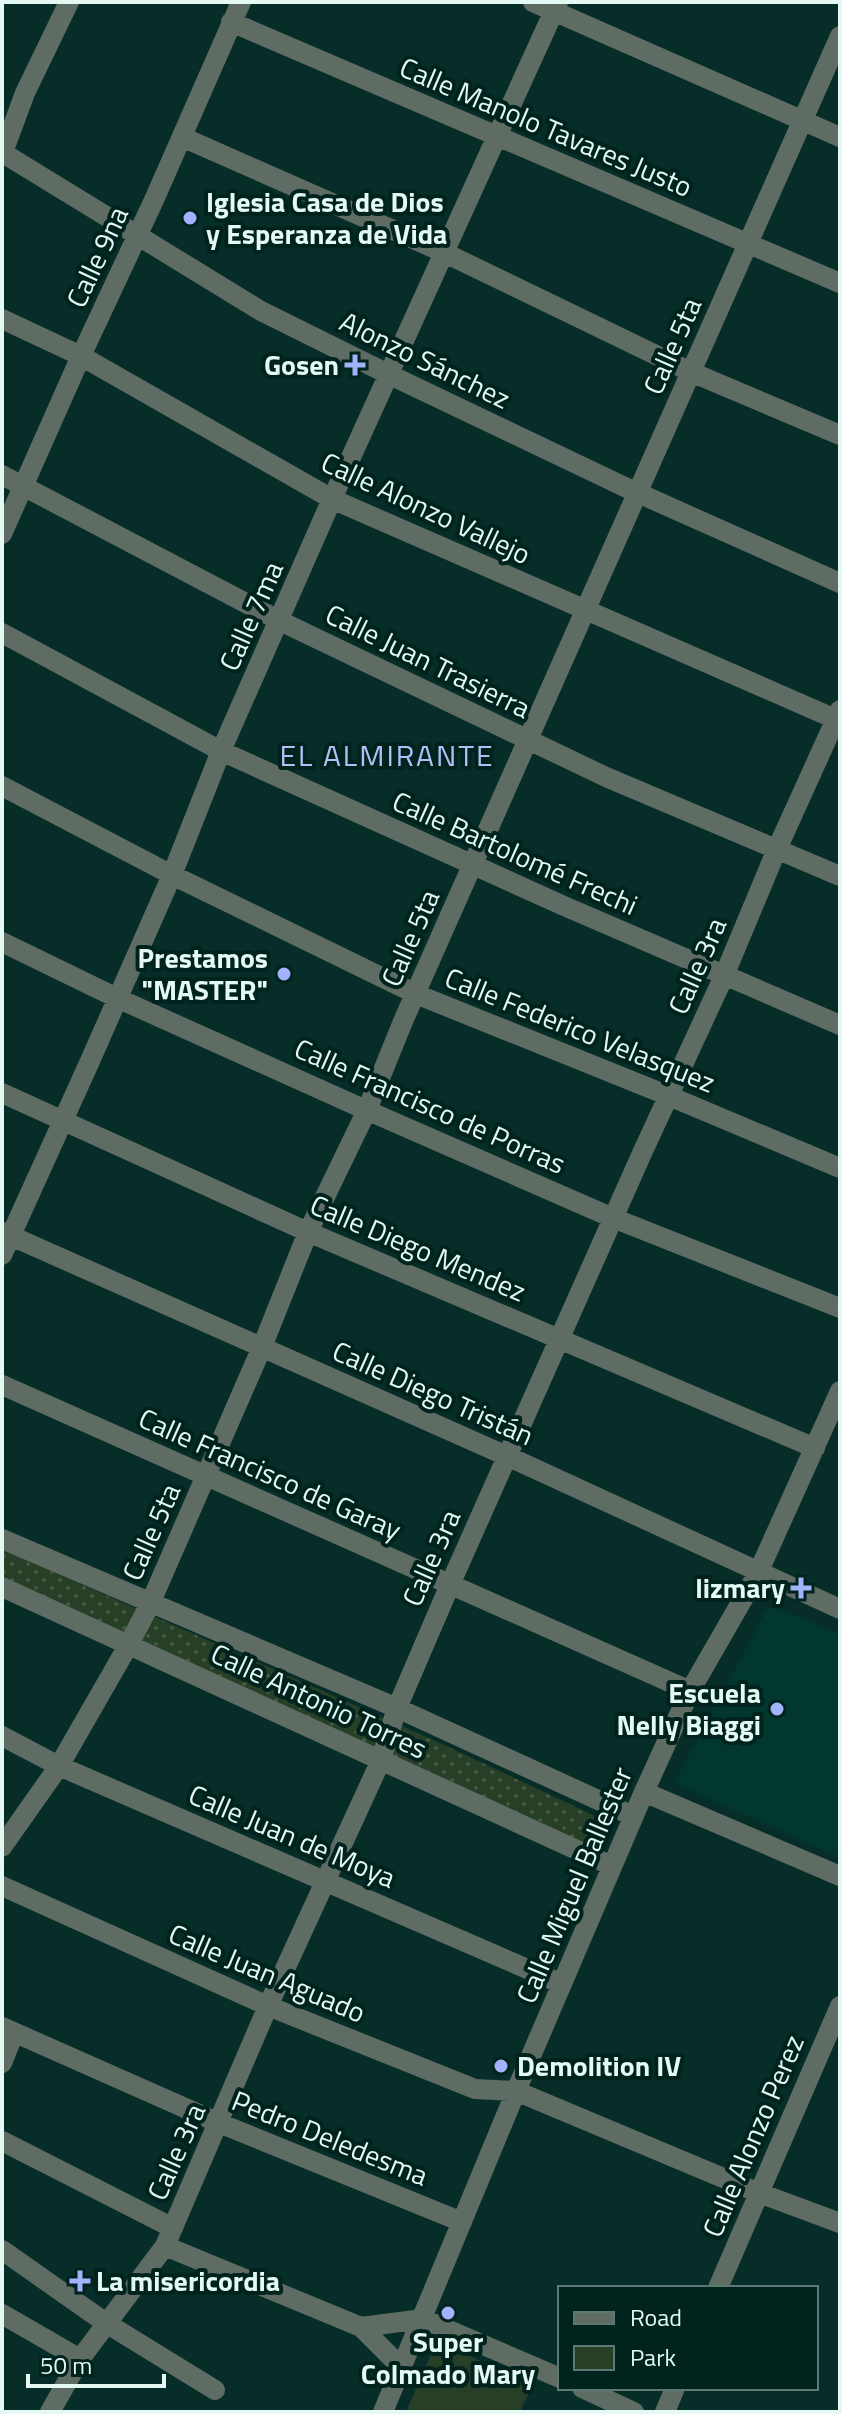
<svg xmlns="http://www.w3.org/2000/svg" width="842" height="2414" viewBox="0 0 842 2414" font-family="'Titillium Web',sans-serif">
	<style>
		.built { fill: #01372f }
		.green { fill: url(#green-dots) }
		.pitch { fill: #273f26 }
		.lines { fill: none; stroke-linecap: round; stroke-linejoin: round }
		.street { stroke: #5f6c64; stroke-width: 20 }
		.poi-dot { fill: #a3b2fd; stroke: #00231d; stroke-width: 3 }
		.labels { text-anchor: middle; stroke-width: 8; stroke-linejoin: round; paint-order: stroke }
		.street-label { font-size: 28px; fill: #e4f8f4; stroke: #00231d }
		.poi-label { font-size: 28px; font-weight: bold; fill: #e4f8f4; stroke: #00231d; text-anchor: end }
		.neighbourhood-label { font-size: 30px; letter-spacing: 2px; fill: #b2bef6; stroke: #00231d }
	</style>
	<defs>
		<pattern id="green-dots" width="8" height="8" patternUnits="userSpaceOnUse" patternTransform="scale(2)"><rect width="8" height="8" fill="#273f26"/><path d="M2 2h.1M6 6h.1" fill="none" stroke="#465c46" stroke-width="1.8" stroke-linecap="round"/></pattern>
	</defs>
	<rect width="100%" height="100%" fill="#062d27"/>
	<!-- built -->
	<path class="built" d="M 776,1607 L 840,1634 L 840,1858 L 674,1783 L 767,1609 Z"/>
	<!-- green -->
	<path class="green" d="M 2,1549 L 440,1743 L 608,1822 L 595,1858 L 2,1587 Z"/>
	<!-- pitch -->
	<path class="pitch" d="M 436,2342 L 533,2383 L 520,2412 L 406,2412 Z"/>
	<g class="lines">
		<!-- street -->
		<path class="street" d="M 533,2 L 840,137
			M 231,22 L 840,283
			M 182,137 L 445,253 L 691,372 L 840,435
			M 3,153 L 261,311 L 388,374 L 629,489 L 840,583
			M 2,155 L 25,93 L 69,2
			M 2,319 L 81,356 L 332,499 L 840,721
			M 2,475 L 280,621 L 606,777 L 840,876
			M 2,534 L 81,356 L 154,200 L 241,2
			M 2,633 L 221,751 L 564,906 L 840,1025
			M 2,786 L 172,875 L 416,994 L 669,1096 L 840,1168
			M 2,942 L 117,998 L 357,1106 L 613,1218 L 840,1308
			M 2,1093 L 308,1232 L 815,1448
			M 2,1232 L 507,1456 L 840,1609
			M 2,1255 L 90,1061 L 172,875 L 221,751 L 332,499 L 558,2
			M 2,1385 C 232,1486 460,1591 690,1691
			M 2,1539 L 397,1708 L 633,1816
			M 2,1587 L 612,1866
			M 2,1736 L 59,1766 L 562,1984
			M 644,1792 L 840,1876
			M 2,1847 L 59,1766 L 129,1644 L 150,1604 L 262,1347 L 308,1232 L 367,1110 L 404,1019 L 840,36
			M 2,1886 L 268,2006 L 475,2089 L 516,2091 L 759,2193 L 840,2223
			M 2,2027 L 219,2123 L 462,2222
			M 2,2063 L 14,2033
			M 2,2141 L 173,2228
			M 165,2246 L 361,2327 L 402,2368
			M 2,2250 L 106,2323 L 215,2390
			M 718,2288 L 840,2006
			M 2,2314 L 80,2359
			M 361,2327 L 423,2319 L 560,2378
			M 582,2388 L 634,2412
			M 50,2412 L 80,2359 L 165,2246 L 268,2006 L 381,1760 L 397,1708 L 449,1587 L 643,1151 L 724,976 L 777,849 L 840,710
			M 383,2412 L 516,2091 L 644,1792 L 690,1691 L 758,1573 L 840,1391
			M 665,2412 L 675,2388"/>
	</g>
	<!-- markers -->
	<g class="poi-dot">
		<circle cx="190" cy="218" r="8"/>
		<path d="M351 353h8v8h8v8h-8v8h-8v-8h-8v-8h8z"/>
		<circle cx="284" cy="974" r="8"/>
		<path d="M797 1576h8v8h8v8h-8v8h-8v-8h-8v-8h8z"/>
		<circle cx="777" cy="1709" r="8"/>
		<circle cx="501" cy="2066" r="8"/>
		<path d="M76 2269h8v8h8v8h-8v8h-8v-8h-8v-8h8z"/>
		<circle cx="448" cy="2313" r="8"/>
	</g>
	<g class="labels">
		<!-- street labels -->
		<g class="street-label">
			<text transform="translate(546 127) rotate(23)" y="10">Calle Manolo Tavares Justo</text>
			<text transform="translate(97 257) rotate(-65)" y="10">Calle 9na</text>
			<text transform="translate(672 346) rotate(-66)" y="10">Calle 5ta</text>
			<text transform="translate(425 360) rotate(26)" y="10">Alonzo Sánchez</text>
			<text transform="translate(426 508) rotate(25)" y="10">Calle Alonzo Vallejo</text>
			<text transform="translate(251 616) rotate(-66)" y="10">Calle 7ma</text>
			<text transform="translate(428 661) rotate(26)" y="10">Calle Juan Trasierra</text>
			<text transform="translate(515 853) rotate(24)" y="10">Calle Bartolomé Frechi</text>
			<text transform="translate(410 938) rotate(-66)" y="10">Calle 5ta</text>
			<text transform="translate(697 966) rotate(-66)" y="10">Calle 3ra</text>
			<text transform="translate(580 1030) rotate(22)" y="10">Calle Federico Velasquez</text>
			<text transform="translate(430 1106) rotate(24)" y="10">Calle Francisco de Porras</text>
			<text transform="translate(418 1248) rotate(23)" y="10">Calle Diego Mendez</text>
			<text transform="translate(433 1393) rotate(24)" y="10">Calle Diego Tristán</text>
			<text transform="translate(270 1474) rotate(24)" y="10">Calle Francisco de Garay</text>
			<text transform="translate(151 1532) rotate(-66)" y="10">Calle 5ta</text>
			<text transform="translate(431 1558) rotate(-66)" y="10">Calle 3ra</text>
			<text transform="translate(319 1701) rotate(25)" y="10">Calle Antonio Torres</text>
			<text transform="translate(292 1836) rotate(23)" y="10">Calle Juan de Moya</text>
			<text transform="translate(574 1885) rotate(-67)" y="10">Calle Miguel Ballester</text>
			<text transform="translate(267 1973) rotate(23)" y="10">Calle Juan Aguado</text>
			<text transform="translate(753 2136) rotate(-67)" y="10">Calle Alonzo Perez</text>
			<text transform="translate(330 2138) rotate(22)" y="10">Pedro Deledesma</text>
			<text transform="translate(176 2152) rotate(-66)" y="10">Calle 3ra</text>
		</g>
		<!-- poi labels -->
		<g class="poi-label">
			<text x="206" y="212" text-anchor="start">Iglesia Casa de Dios<tspan x="206" dy="32">y Esperanza de Vida</tspan></text>
			<text x="339" y="375">Gosen</text>
			<text x="268" y="968">Prestamos<tspan x="268" dy="32">"MASTER"</tspan></text>
			<text x="785" y="1598">lizmary</text>
			<text x="761" y="1703">Escuela<tspan x="761" dy="32">Nelly Biaggi</tspan></text>
			<text x="517" y="2076" text-anchor="start">Demolition IV</text>
			<text x="96" y="2291" text-anchor="start">La misericordia</text>
			<text x="448" y="2352" text-anchor="middle">Super<tspan x="448" dy="32">Colmado Mary</tspan></text>
		</g>
		<!-- neighbourhood labels -->
		<g class="neighbourhood-label">
			<text x="387" y="766">EL ALMIRANTE</text>
		</g>
	</g>
	<!-- border -->
	<rect width="842" height="2414" fill="none" stroke="#e4f8f4" stroke-width="8"/>
	<!-- legend -->
	<rect x="558" y="2286" width="260" height="104" fill="#00231d" stroke="#5b7873" stroke-width="2"/>
	<rect x="574" y="2312" width="40" height="12" fill="#5f6c64" stroke="#5b7873" stroke-width="2"/>
	<text x="630" y="2326" font-size="24" fill="#e4f8f4">Road</text>
	<rect x="574" y="2346" width="40" height="24" fill="#273f26" stroke="#5b7873" stroke-width="2"/>
	<text x="630" y="2366" font-size="24" fill="#e4f8f4">Park</text>
	<!-- scale -->
	<path d="M28 2374v12h136v-12" fill="none" stroke="#e4f8f4" stroke-width="4"/>
	<text x="40" y="2374" font-size="24" fill="#e4f8f4" stroke="#00231d" stroke-width="6" paint-order="stroke">50 m</text>
</svg>
